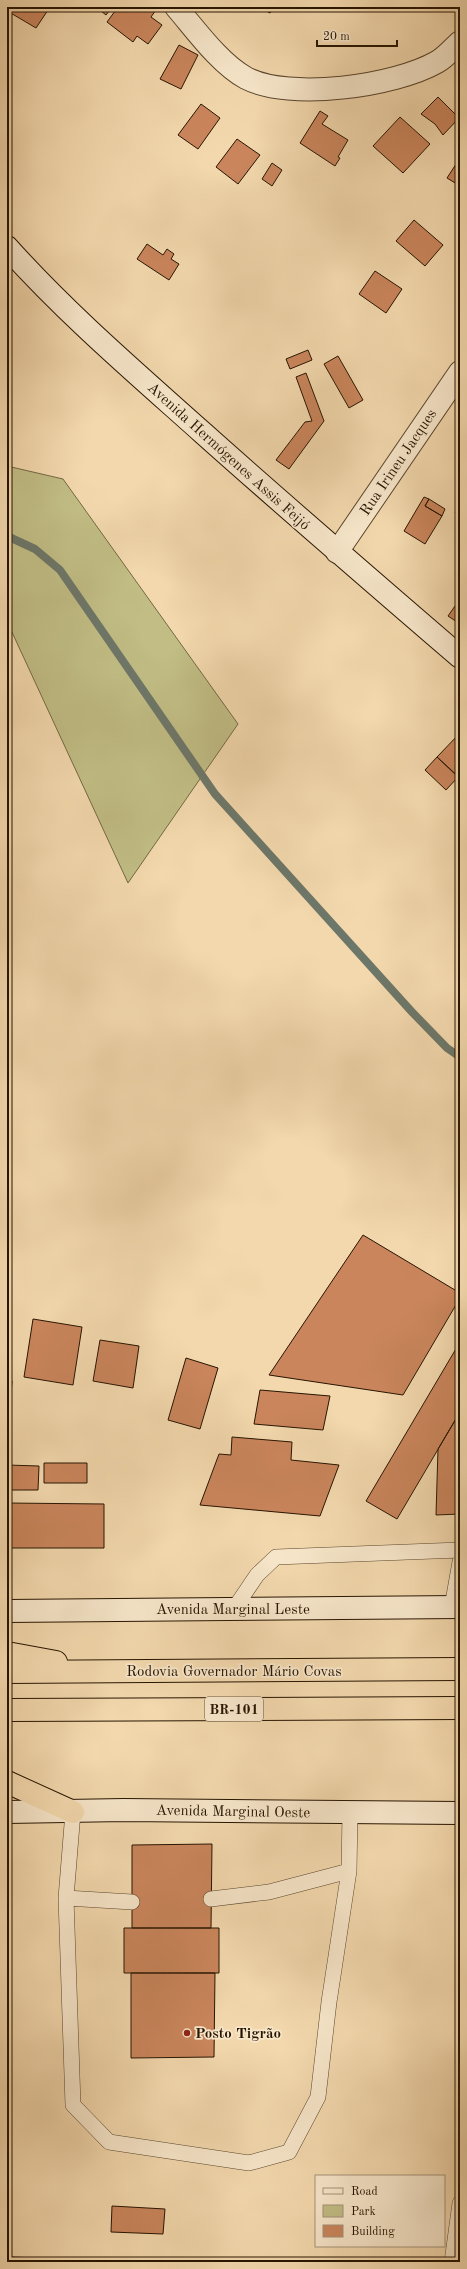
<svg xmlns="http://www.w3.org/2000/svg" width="467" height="2269" viewBox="0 0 467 2269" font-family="'Old Standard TT',serif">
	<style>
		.green { fill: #c1bd85; stroke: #746843 }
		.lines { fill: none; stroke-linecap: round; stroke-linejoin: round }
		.stream { stroke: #6d7769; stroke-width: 8 }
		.building { fill: #ca855c; stroke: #261401 }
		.lane-casing { stroke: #59452c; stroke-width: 16 }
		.street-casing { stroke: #59452c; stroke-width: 24 }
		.secondary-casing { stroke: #261401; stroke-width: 24 }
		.highway-casing { stroke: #261401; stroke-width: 24 }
		.lane { stroke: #f7e6ca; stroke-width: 15 }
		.street { stroke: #f7e6ca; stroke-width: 22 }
		.secondary { stroke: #f7e6ca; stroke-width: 22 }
		.highway { stroke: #f3d8ad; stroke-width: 22 }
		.poi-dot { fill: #8f2418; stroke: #f7e6ca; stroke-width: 1.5 }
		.labels { text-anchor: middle; stroke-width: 3.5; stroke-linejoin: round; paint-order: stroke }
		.shield { fill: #f7e6ca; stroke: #65533d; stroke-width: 1 }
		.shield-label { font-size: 14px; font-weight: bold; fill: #261401 }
		.street-label { font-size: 15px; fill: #261401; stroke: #f7e6ca }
		.poi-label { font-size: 15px; font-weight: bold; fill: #261401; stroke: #f7e6ca; text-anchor: start }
	</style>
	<rect width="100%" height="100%" fill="#f3d8ad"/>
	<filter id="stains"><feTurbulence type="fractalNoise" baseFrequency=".005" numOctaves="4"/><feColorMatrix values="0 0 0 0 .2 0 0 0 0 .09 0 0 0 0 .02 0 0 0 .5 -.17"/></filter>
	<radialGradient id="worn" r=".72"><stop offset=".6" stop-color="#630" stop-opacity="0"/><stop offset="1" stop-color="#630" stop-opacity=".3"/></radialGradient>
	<!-- green -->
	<path class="green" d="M 7,466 L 63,479 L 238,724 L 128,883 L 11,630 L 7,629 Z"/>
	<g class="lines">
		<!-- stream -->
		<path class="stream" d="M 7,536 L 35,549 L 60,570 L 215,794 L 412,1012 L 447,1048 L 460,1057"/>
	</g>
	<!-- building -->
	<path class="building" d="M 12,7 L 50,7 L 36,28 L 9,12 Z
		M 96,7 L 112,7 L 106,15 Z
		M 118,7 L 158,7 L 151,17 L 162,25 L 148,44 L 137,36 L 133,42 L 107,22 Z
		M 259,7 L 274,7 L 270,13 Z
		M 179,45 L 198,55 L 181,89 L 160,79 Z
		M 460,64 L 460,74 L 455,68 Z
		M 438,97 L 459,118 L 443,135 L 435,124 L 421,114 Z
		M 201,104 L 220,118 L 198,149 L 178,135 Z
		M 320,111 L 328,116 L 322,124 L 348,140 L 338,157 L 340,158 L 335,166 L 300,143 Z
		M 400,117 L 430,144 L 403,173 L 373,146 Z
		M 237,139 L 260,155 L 238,184 L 216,167 Z
		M 460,158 L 460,186 L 447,178 Z
		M 272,163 L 282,170 L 272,186 L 262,179 Z
		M 414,220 L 443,245 L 425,266 L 396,241 Z
		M 147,244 L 163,255 L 167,249 L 174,254 L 171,259 L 179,264 L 169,280 L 137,259 Z
		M 375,271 L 402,289 L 386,313 L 359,294 Z
		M 308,350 L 312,360 L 290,369 L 286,359 Z
		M 338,356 L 363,400 L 349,408 L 324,364 Z
		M 306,373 L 324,421 L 289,469 L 276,460 L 305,422 L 312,421 L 296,377 Z
		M 424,497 L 429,499 L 425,506 L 442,516 L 425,544 L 404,531 Z
		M 429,499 L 445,509 L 442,516 L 425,506 Z
		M 460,503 L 460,516 L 455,513 Z
		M 460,599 L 460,624 L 448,616 Z
		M 460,733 L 460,778 L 437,757 Z
		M 437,757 L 458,777 L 446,790 L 425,770 Z
		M 363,1235 L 460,1293 L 460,1298 L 403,1395 L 269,1375 Z
		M 33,1319 L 82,1327 L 73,1385 L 24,1377 Z
		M 100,1340 L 139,1346 L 133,1388 L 93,1381 Z
		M 460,1342 L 460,1412 L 397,1519 L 366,1501 Z
		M 186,1358 L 218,1368 L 200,1429 L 168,1420 Z
		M 7,1381 L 12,1381 L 9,1421 L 7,1421 Z
		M 260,1390 L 330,1396 L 323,1430 L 254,1424 Z
		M 460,1412 L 460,1514 L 436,1515 L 438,1449 Z
		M 232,1437 L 292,1442 L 291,1460 L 339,1465 L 320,1516 L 200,1505 L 219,1454 L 231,1455 Z
		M 44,1463 L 87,1463 L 87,1483 L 44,1483 Z
		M 7,1465 L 39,1466 L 38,1490 L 7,1490 Z
		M 7,1503 L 104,1504 L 104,1548 L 7,1548 Z
		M 212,1844 L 211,1928 L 132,1928 L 132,1845 Z
		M 124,1928 L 219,1928 L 219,1973 L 124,1973 Z
		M 131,1973 L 215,1973 L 214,2057 L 131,2058 Z
		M 112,2206 L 165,2209 L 163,2234 L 111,2232 Z
		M 8,2257 L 75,2259 L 75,2262 L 8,2262 Z"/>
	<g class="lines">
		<defs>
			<path id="lane" d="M 452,1607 L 460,1562
				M 234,1609 L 257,1575 L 276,1557 L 460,1550
				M 73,1812 L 66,1898 L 132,1902
				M 66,1898 L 73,2105 L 109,2142 L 249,2163 L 289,2152 L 318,2097 L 329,2002 L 349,1871
				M 211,1899 L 269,1892 L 349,1871 L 350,1813
				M 452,2262 L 460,2203"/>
			<path id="street" d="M 176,7 C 195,29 220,64 246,78 C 290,101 395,86 437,62 C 446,57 453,48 460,42
				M 337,552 L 460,372"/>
			<path id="secondary" d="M 7,247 C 67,314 136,373 203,433 C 288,509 374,583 460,657
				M 7,1611 L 460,1607
				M 7,1812 L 124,1810 L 460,1813"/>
			<path id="highway" d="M 7,1653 L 56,1662
				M 7,1672 L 460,1669
				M 7,1710 L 460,1708
				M 7,1782 L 73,1812"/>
		</defs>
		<!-- lane casing -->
		<use href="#lane" class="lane-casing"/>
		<!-- street casing -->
		<use href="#street" class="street-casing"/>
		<!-- secondary casing -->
		<use href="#secondary" class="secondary-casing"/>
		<!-- highway casing -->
		<use href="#highway" class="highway-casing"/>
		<!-- lane -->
		<use href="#lane" class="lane"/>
		<!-- street -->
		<use href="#street" class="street"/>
		<!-- secondary -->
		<use href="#secondary" class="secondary"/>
		<!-- highway -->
		<use href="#highway" class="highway"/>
	</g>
	<!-- markers -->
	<circle class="poi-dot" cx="187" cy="2033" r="4"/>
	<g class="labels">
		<!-- shield labels -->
		<rect class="shield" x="205" y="1697" width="58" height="24" rx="3"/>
		<g class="shield-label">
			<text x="234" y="1714">BR-101</text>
		</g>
		<!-- street labels -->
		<g class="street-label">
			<text transform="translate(229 456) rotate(42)" y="5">Avenida Hermógenes Assis Feijó</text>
			<text transform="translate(398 462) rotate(-56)" y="5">Rua Irineu Jacques</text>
			<text x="233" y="1614">Avenida Marginal Leste</text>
			<text x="234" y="1676">Rodovia Governador Mário Covas</text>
			<text transform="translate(233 1811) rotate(1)" y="5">Avenida Marginal Oeste</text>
		</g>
		<!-- poi labels -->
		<g class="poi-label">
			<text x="195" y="2038">Posto Tigrão</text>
		</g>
	</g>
	<!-- margin -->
	<rect width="467" height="2269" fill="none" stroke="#f3d8ad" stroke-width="24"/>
	<rect x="8" y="8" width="451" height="2253" fill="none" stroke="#261401" stroke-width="2"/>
	<rect x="12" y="12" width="443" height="2245" fill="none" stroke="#261401"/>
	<!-- legend -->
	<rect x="315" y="2175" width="130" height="72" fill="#f7e6ca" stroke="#a3927a"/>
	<rect x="323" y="2188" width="20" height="6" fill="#f7e6ca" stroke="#a3927a"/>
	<text x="351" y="2195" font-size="12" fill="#261401">Road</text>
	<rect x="323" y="2205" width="20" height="12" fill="#c1bd85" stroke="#a3927a"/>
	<text x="351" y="2215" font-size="12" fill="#261401">Park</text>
	<rect x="323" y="2225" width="20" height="12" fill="#ca855c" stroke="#a3927a"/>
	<text x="351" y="2235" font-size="12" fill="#261401">Building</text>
	<!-- scale -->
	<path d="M317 40v6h80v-6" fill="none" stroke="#261401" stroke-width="2"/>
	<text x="323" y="40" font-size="12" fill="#261401" stroke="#f7e6ca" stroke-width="3" paint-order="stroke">20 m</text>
	<rect width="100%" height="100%" filter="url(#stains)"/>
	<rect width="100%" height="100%" fill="url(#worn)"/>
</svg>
